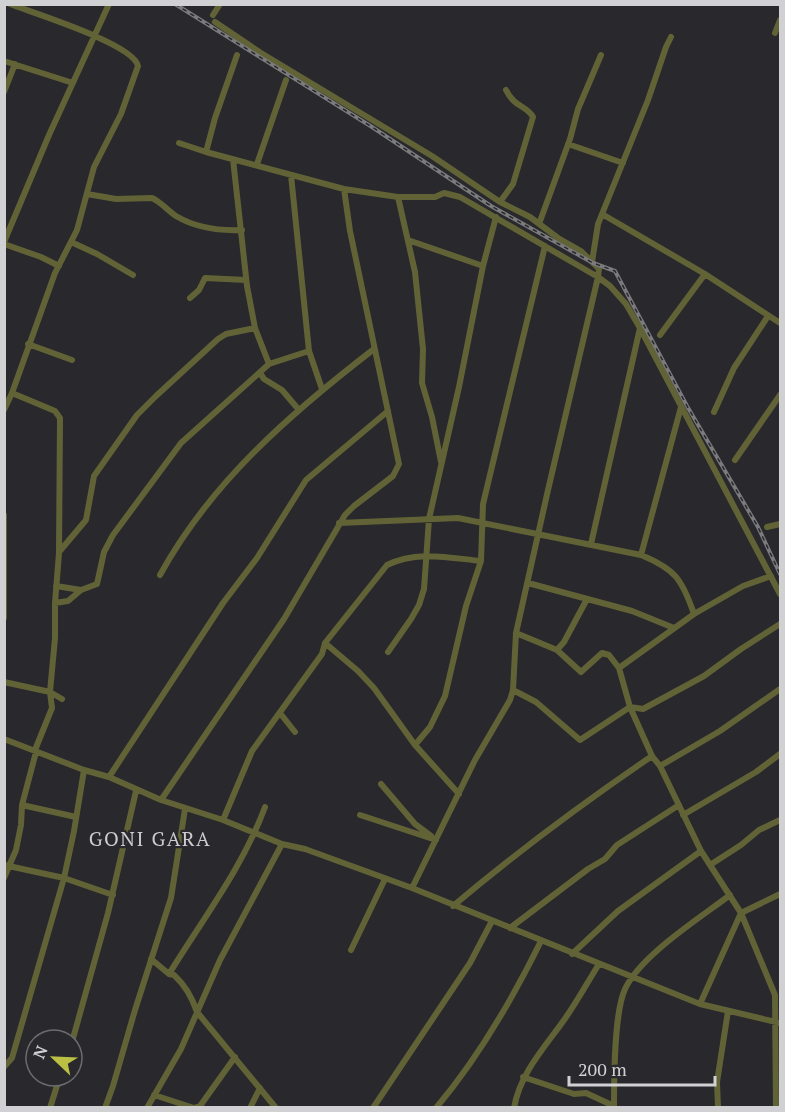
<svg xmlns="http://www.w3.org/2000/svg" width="785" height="1112" viewBox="0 0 785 1112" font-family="'PT Serif',serif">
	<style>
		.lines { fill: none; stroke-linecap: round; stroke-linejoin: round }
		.minor { stroke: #616336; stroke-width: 6 }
		.rail-casing { stroke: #7b7b7e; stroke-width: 4 }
		.rail { stroke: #29282c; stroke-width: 1.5; stroke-dasharray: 4.5; stroke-linecap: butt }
		.labels { text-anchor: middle; stroke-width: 4.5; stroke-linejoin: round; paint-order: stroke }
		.quarter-label { font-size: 20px; letter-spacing: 1.5px; fill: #cdcbd0; stroke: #29282c }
	</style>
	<rect width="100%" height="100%" fill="#29282c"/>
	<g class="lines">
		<!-- minor -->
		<path class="minor" d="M 213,15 L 220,4
			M 215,22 L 261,53 L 432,156 L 500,202 L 530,217 L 558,238 L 581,251 L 592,262
			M 775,33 L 780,20
			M 4,61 L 73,83
			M 4,92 L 15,64
			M 179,143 L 206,152 L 344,189 L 398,197 L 435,197 L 444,193 L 460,197 L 598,277 L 610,286 L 626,304 L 640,328 L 780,594
			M 568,144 L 623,163
			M 206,152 L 215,118 L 237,55
			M 233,159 L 247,286 L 255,328 L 269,364
			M 257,164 L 286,80
			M 291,175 L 309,351 L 322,389
			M 87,194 L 116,199 L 152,198 C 161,202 167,210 176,216 C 196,228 219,231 242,230
			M 398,197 L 415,272 L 423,349 L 422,383 L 432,417 L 441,462
			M 500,202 L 513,184 L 533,117 C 526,105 515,108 506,90
			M 602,214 L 705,274 L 780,323
			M 539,224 L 570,139 L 578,109 L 601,55
			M 408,240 L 483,266
			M 4,242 L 49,135 L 109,4
			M 71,242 L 97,254 L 133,275
			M 4,244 L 41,257 L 59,266
			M 190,298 L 199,290 L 205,278 L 246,280
			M 660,335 L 705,274
			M 28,344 L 72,360
			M 260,373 L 264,379 L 282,390 L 299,410
			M 12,393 L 55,411 L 60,418 L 59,553 L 55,603 L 55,638 L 50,692 L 52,708 L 35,750
			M 4,410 L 12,393 L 55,273 L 77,230 L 94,167 L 121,114 L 138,66 C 134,44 33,13 10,4
			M 714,412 L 734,368 L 768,316
			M 735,460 L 780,395
			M 4,515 L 4,618
			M 339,523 L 458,518 L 641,555 C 675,569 682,579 694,614
			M 767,527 L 780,524
			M 591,544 L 640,328
			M 59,552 L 86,520 L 94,476 L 137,415 L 156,396 L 218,339 L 226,334 L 255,328
			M 641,555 L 681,407
			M 160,575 C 211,482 291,413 374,349
			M 528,583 L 632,611 L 674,628
			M 56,586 L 81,590
			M 55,603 L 68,601 L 81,590 L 97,584 L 104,552 L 113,535 L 181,443 L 269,364 L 309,351
			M 516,633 L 557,650 L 581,672 L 602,653 L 609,655 L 619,668 L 630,707 L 652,756 L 660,766 L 701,851 L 741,913 L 775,995 L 776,1108
			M 325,643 L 358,671 L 374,688 L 415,745 L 459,794
			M 557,650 L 564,642 L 587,599
			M 388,652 L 411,619 L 419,605 L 424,589 L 429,519 L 459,387 L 483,266 L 496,217
			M 619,668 L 694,614 L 743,586 L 771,576
			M 4,682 L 50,692 L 62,699
			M 513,690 L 536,702 L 580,740 L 630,707 L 643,709 L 704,676 L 741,649 L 780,624
			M 280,713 L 295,732
			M 4,739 L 84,770 L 109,777 L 161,800 L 223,820 L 282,844 L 305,849 L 412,888 L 700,1004 L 780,1023
			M 415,745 L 430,727 L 445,696 L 466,606 L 481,561 L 483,504 L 545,246
			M 660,766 L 720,731 L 780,689
			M 109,777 L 223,603 L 257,558 L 306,480 L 388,411
			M 381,784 L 415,824 L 431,836
			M 161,800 L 284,619 L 345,515 L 354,506 L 393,476 L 399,464 L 350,231 L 344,189
			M 22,805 L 76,817
			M 360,815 L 436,840
			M 683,815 L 756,772 L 780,754
			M 223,820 L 252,751 L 322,654 L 325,643 L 387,565 C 417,550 450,558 481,561
			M 4,865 L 64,878 L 113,895
			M 710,865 L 741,845 L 759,830 L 780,820
			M 4,878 L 16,850 L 21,825 L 22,805 L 36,752
			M 412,888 L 475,760 L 510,700 L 513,690 L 516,633 L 548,490 L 598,277 L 599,269 L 592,262 L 598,224 L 648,100 L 666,47 L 671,37
			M 453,906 C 517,852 583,803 652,756
			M 510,928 L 588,869 L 605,859 L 617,845 L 679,805
			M 351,950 L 385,879
			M 572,954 L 618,911 L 701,851
			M 151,959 L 169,974 L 174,975 C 186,986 192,997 197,1012 L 276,1108
			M 169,974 C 202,920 243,867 265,807
			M 700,1004 L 741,913 L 780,894
			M 72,1042 L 108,913 L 136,791
			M 4,1067 L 12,1058 L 64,878 L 74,831 L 84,770
			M 523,1077 L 574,1094 L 586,1093 L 614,1106
			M 154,1095 L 194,1108
			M 50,1108 L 60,1076
			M 105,1108 L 113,1086 L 135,1010 L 171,898 L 185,809
			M 147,1108 L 181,1049 L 220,960 L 282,844
			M 194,1108 L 200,1106 L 235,1057
			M 250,1108 L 260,1088
			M 373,1108 L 470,963 L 492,921
			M 436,1108 C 479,1057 512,1000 541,941
			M 514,1108 C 520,1073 545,1047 564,1020 C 577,1002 587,983 599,964
			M 614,1108 C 614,1079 614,1013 625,989 C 641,955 700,918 730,895
			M 718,1108 L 717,1082 L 728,1011"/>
		<defs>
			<path id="rail" d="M 175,4 L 372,127 L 491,206 L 593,263 L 615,271 L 687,406 L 758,527 L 780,574"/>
		</defs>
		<!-- rail casing -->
		<use href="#rail" class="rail-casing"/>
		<!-- rail -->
		<use href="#rail" class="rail"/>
	</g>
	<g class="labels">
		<!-- quarter labels -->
		<g class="quarter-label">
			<text x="150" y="846">GONI GARA</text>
		</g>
	</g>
	<!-- border -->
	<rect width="785" height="1112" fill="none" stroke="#d1d1d3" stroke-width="12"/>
	<!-- north arrow -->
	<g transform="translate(54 1058) rotate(293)"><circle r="28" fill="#29282c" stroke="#6c6c6f" stroke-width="1.5"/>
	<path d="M0-4.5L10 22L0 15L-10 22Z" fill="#bbc045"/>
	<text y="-9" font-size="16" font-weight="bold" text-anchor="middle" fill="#d1d1d3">N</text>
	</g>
	<!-- scale -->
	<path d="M569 1076v9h146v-9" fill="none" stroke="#d1d1d3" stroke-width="3"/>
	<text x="578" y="1076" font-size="18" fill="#d1d1d3" stroke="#29282c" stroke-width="4.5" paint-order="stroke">200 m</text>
</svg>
